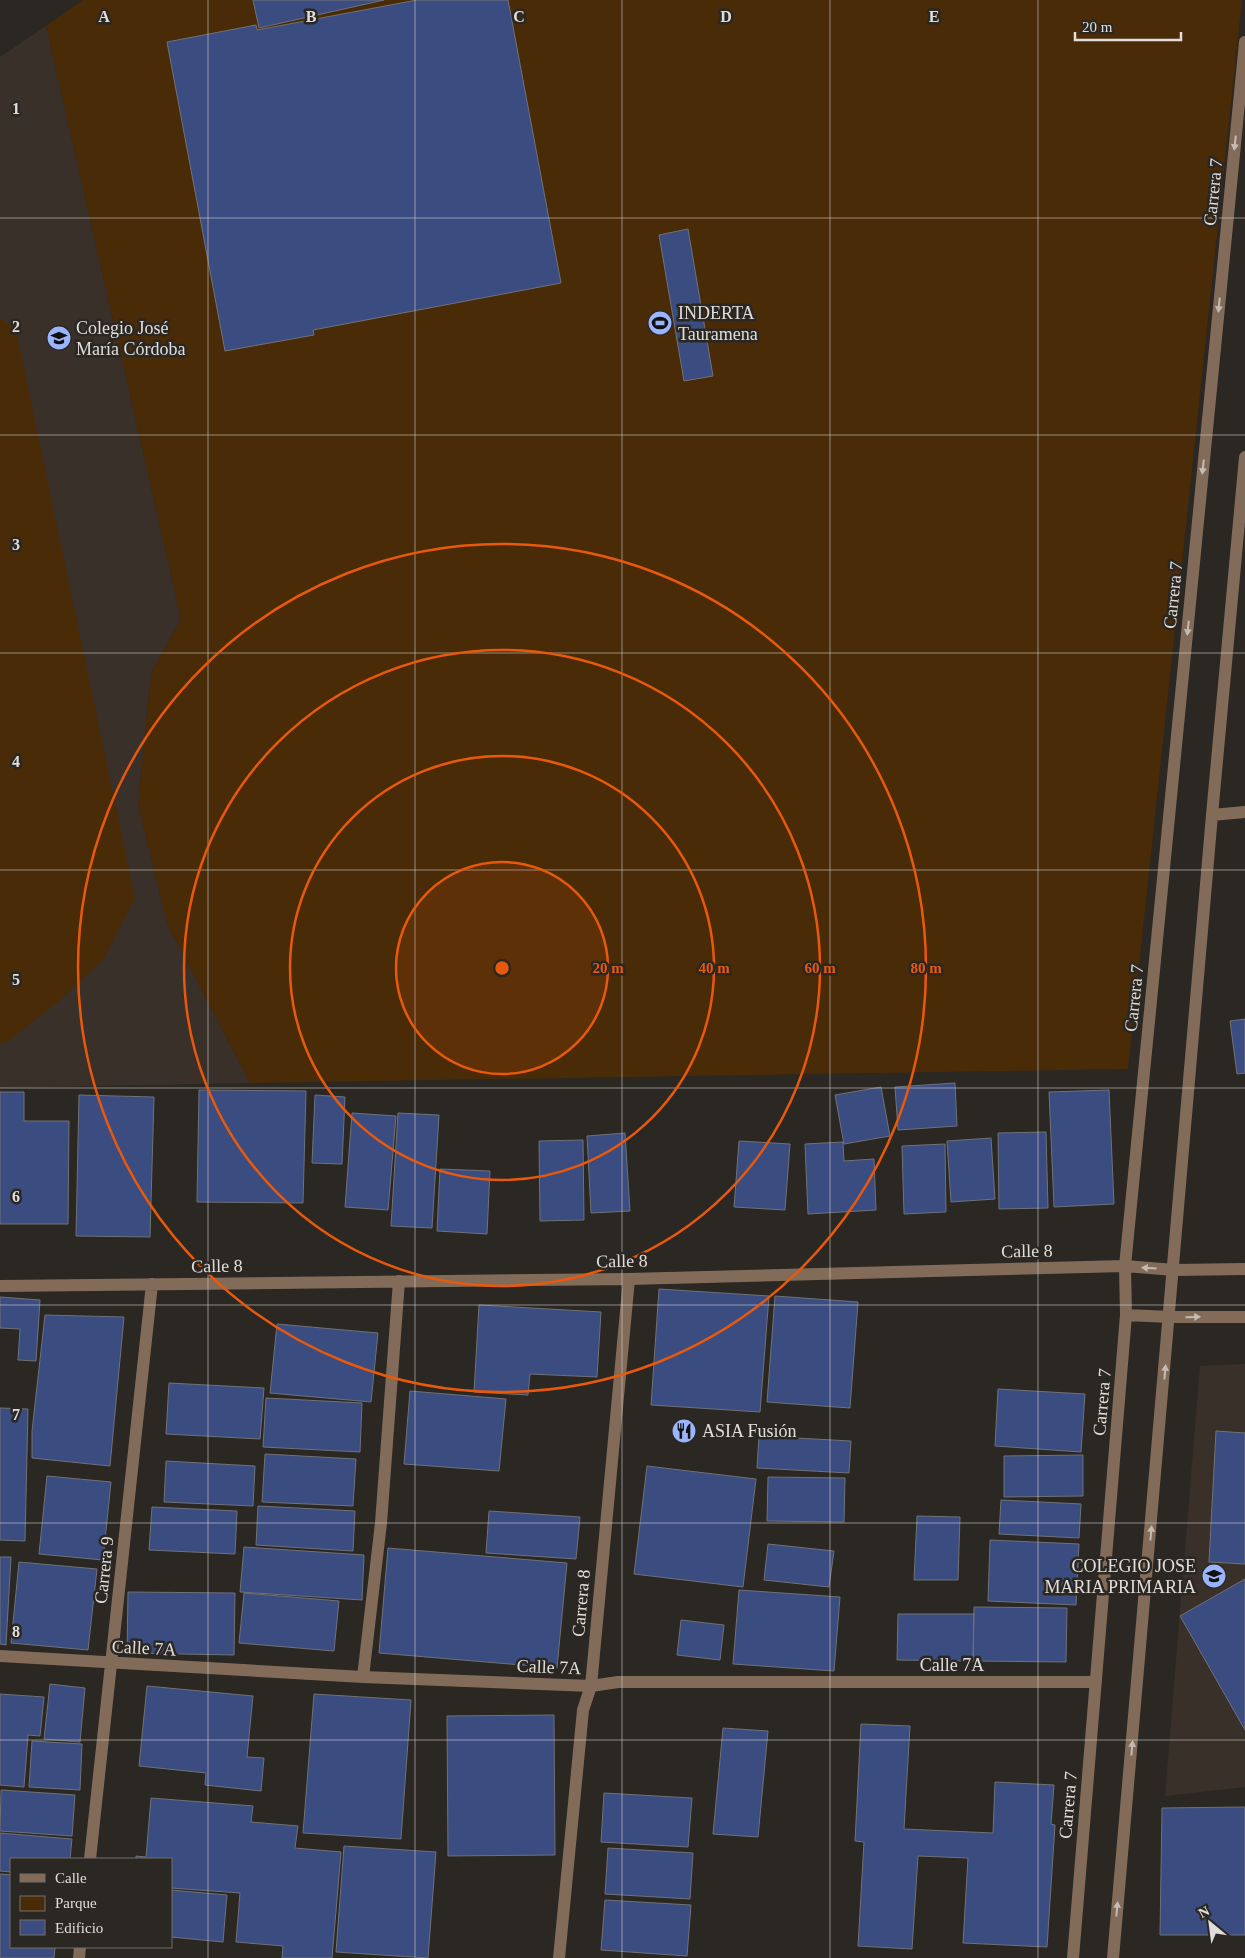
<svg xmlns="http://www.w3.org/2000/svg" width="1245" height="1958" viewBox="0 0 1245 1958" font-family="Georgia,serif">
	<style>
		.built { fill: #393129 }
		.green { fill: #4a2b08 }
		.building { fill: #3a4c80; stroke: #707278 }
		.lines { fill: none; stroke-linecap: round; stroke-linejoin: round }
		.minor { stroke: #826c59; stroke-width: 12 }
		.oneway { fill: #c4bbb3 }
		.grid { fill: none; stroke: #e0ddda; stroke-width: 1; stroke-opacity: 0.55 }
		.ring { fill: none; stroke: #e8590c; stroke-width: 2.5 }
		.labels { text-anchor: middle; stroke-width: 5; stroke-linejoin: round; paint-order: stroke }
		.street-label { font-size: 18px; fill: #e0ddda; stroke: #2b2723 }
		.poi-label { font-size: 18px; fill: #e0ddda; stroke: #2b2723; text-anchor: start }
		.grid-label { font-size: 16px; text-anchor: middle; font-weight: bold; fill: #e0ddda; stroke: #2b2723; stroke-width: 5; stroke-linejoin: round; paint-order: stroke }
		.centre { fill: #e8590c; stroke: #2b2723; stroke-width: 2.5 }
		.ring-label { font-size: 15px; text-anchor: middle; font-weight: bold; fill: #e8590c; stroke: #2b2723; stroke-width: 5; stroke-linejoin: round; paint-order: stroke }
	</style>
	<rect width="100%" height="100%" fill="#2b2723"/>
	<!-- built -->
	<path class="built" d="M 46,26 L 181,619 L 151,673 L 138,804 L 167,923 L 250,1083 L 0,1088 L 0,57 Z
		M 1245,1364 L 1245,1787 L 1165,1796 L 1200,1366 Z"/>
	<!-- green -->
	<path class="green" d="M 83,0 L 1242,0 L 1128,1069 L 250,1083 L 167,923 L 138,804 L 151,673 L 181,619 L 46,26 Z
		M 0,318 L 16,330 L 135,898 L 103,960 L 57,1003 L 8,1041 L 0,1044 Z"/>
	<!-- building -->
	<path class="building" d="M 253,0 L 384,0 L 259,28 Z
		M 417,0 L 508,0 L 561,283 L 313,330 L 314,335 L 225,351 L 167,42 L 256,25 L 257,30 Z
		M 688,229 L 713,376 L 684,381 L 659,235 Z
		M 1245,1019 L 1245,1073 L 1237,1074 L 1230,1021 Z
		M 955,1083 L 957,1126 L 898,1130 L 895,1087 Z
		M 881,1087 L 890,1136 L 844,1144 L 835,1095 Z
		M 199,1090 L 306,1091 L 303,1203 L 197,1202 Z
		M 1109,1090 L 1114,1204 L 1054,1207 L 1049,1092 Z
		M 0,1092 L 24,1092 L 24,1121 L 69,1121 L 68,1224 L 0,1224 Z
		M 79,1095 L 154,1097 L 150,1237 L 76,1236 Z
		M 315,1095 L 345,1097 L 342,1164 L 312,1163 Z
		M 352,1113 L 396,1116 L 388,1210 L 345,1207 Z
		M 398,1113 L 439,1115 L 432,1228 L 391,1226 Z
		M 1046,1132 L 1048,1208 L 999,1209 L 998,1133 Z
		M 625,1133 L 630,1211 L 591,1213 L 587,1136 Z
		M 991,1138 L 995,1199 L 951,1202 L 947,1141 Z
		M 583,1140 L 584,1220 L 540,1221 L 539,1141 Z
		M 739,1141 L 790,1144 L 785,1210 L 734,1207 Z
		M 843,1142 L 844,1161 L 874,1159 L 876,1210 L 808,1214 L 805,1144 Z
		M 945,1144 L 946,1212 L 904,1214 L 902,1146 Z
		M 440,1169 L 490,1171 L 487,1234 L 437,1231 Z
		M 659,1289 L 769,1296 L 760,1412 L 651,1405 Z
		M 775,1296 L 858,1302 L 850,1408 L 767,1402 Z
		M 0,1297 L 40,1300 L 36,1361 L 18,1360 L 20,1329 L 0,1328 Z
		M 479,1305 L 601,1312 L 597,1377 L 530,1374 L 528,1395 L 474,1392 Z
		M 45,1315 L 124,1317 L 110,1466 L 32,1458 L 32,1431 Z
		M 277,1324 L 378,1333 L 371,1402 L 270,1393 Z
		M 169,1383 L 264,1388 L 260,1439 L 166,1434 Z
		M 998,1389 L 1085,1394 L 1081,1452 L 995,1446 Z
		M 410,1391 L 506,1399 L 499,1471 L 404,1464 Z
		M 266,1398 L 362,1403 L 360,1452 L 263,1447 Z
		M 0,1408 L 28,1409 L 25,1541 L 0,1540 Z
		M 1216,1431 L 1245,1433 L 1245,1564 L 1209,1562 Z
		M 759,1436 L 851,1441 L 849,1473 L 757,1468 Z
		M 265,1454 L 356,1459 L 353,1506 L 262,1502 Z
		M 1083,1455 L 1083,1496 L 1004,1497 L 1004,1456 Z
		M 166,1461 L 255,1466 L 253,1506 L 164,1502 Z
		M 647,1466 L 756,1479 L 743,1587 L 634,1574 Z
		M 47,1476 L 111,1482 L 103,1560 L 39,1554 Z
		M 768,1477 L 845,1478 L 844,1522 L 767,1521 Z
		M 1001,1500 L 1081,1504 L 1079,1538 L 999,1534 Z
		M 258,1506 L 355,1511 L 353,1551 L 256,1545 Z
		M 152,1507 L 237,1511 L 235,1554 L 149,1550 Z
		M 489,1511 L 580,1517 L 576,1559 L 486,1553 Z
		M 917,1516 L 960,1517 L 958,1580 L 914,1580 Z
		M 990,1540 L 1079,1544 L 1076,1605 L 988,1601 Z
		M 768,1544 L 834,1551 L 829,1587 L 764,1580 Z
		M 244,1547 L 364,1555 L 362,1600 L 240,1592 Z
		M 388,1548 L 567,1563 L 557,1668 L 379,1653 Z
		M 0,1557 L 11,1557 L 6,1645 L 0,1644 Z
		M 19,1562 L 97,1569 L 88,1650 L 11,1643 Z
		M 1245,1579 L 1245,1730 L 1180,1616 Z
		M 739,1590 L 840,1597 L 834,1671 L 733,1664 Z
		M 128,1592 L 235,1593 L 234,1655 L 127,1653 Z
		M 244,1593 L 339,1601 L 334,1651 L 239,1643 Z
		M 974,1607 L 1067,1608 L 1066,1662 L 973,1661 Z
		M 898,1614 L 974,1614 L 973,1661 L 897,1660 Z
		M 681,1620 L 724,1625 L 720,1660 L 677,1655 Z
		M 50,1684 L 85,1688 L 80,1742 L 44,1739 Z
		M 147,1686 L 253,1696 L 247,1757 L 264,1758 L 261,1791 L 205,1785 L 206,1773 L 139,1766 Z
		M 0,1694 L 44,1697 L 40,1736 L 28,1735 L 24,1787 L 0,1785 Z
		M 314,1694 L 411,1700 L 401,1839 L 303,1833 Z
		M 554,1715 L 555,1855 L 448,1856 L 447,1716 Z
		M 861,1724 L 910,1726 L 904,1829 L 993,1833 L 995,1782 L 1054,1785 L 1051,1824 L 1055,1825 L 1047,1947 L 963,1943 L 968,1858 L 918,1856 L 912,1949 L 858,1946 L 864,1842 L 855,1841 Z
		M 723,1728 L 768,1731 L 758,1837 L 713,1834 Z
		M 32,1741 L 82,1744 L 80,1790 L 29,1787 Z
		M 1,1790 L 75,1795 L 72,1836 L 0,1831 Z
		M 604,1793 L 692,1798 L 688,1847 L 601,1842 Z
		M 151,1798 L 253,1806 L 251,1822 L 298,1826 L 295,1848 L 341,1852 L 332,1958 L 282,1958 L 283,1946 L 236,1942 L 240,1893 L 171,1888 L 171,1859 L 136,1859 L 136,1856 L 146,1857 Z
		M 1245,1807 L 1245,1935 L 1160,1935 L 1162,1808 Z
		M 0,1833 L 72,1839 L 70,1859 L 11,1859 L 11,1872 L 0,1871 Z
		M 344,1846 L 436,1852 L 428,1958 L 336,1952 Z
		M 608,1848 L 693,1853 L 690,1899 L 605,1894 Z
		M 0,1874 L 11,1875 L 11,1947 L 55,1947 L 54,1958 L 0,1958 Z
		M 171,1890 L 227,1895 L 223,1942 L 171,1937 Z
		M 605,1900 L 691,1905 L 687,1956 L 601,1950 Z"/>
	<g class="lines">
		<!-- minor -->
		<path class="minor" d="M 1212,815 L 1245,812
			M 0,1286 L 629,1279 L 1125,1266 L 1174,1270 L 1245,1269
			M 1126,1315 L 1170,1317 L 1245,1317
			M 0,1656 L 363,1677 L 591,1686 L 618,1682 L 1096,1682
			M 363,1677 L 381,1523 L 399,1281
			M 90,1859 L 152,1284
			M 79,1958 L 80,1947
			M 559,1958 L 583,1710 L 591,1686 L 629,1279
			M 1073,1958 L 1126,1315 L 1125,1266 L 1245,42
			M 1113,1958 L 1212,815 L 1245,457"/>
	</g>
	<!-- one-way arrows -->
	<defs><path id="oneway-solid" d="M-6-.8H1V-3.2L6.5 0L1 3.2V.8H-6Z" transform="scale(1.25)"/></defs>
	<g class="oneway">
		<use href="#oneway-solid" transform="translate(1235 143) rotate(96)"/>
		<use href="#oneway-solid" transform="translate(1219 305) rotate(96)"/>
		<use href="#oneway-solid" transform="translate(1203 467) rotate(96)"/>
		<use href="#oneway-solid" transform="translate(1188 628) rotate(96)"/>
		<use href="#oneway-solid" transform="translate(1149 1268) rotate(-176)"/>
		<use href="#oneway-solid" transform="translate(1193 1317) rotate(-1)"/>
		<use href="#oneway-solid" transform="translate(1165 1372) rotate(-85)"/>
		<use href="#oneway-solid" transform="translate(1151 1533) rotate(-85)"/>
		<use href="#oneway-solid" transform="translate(1132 1748) rotate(-85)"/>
		<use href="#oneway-solid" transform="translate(1117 1909) rotate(-85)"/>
	</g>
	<!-- grid -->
	<path class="grid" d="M 208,0 L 208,1958M 415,0 L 415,1958M 622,0 L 622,1958M 830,0 L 830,1958M 1038,0 L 1038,1958M 0,218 L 1245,218M 0,435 L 1245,435M 0,653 L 1245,653M 0,870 L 1245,870M 0,1088 L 1245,1088M 0,1305 L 1245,1305M 0,1523 L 1245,1523M 0,1740 L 1245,1740"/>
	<!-- distance rings -->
	<circle cx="502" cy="968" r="106" fill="#e8590c" fill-opacity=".12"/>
	<g class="ring">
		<circle cx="502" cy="968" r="106"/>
		<circle cx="502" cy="968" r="212"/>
		<circle cx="502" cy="968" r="318"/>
		<circle cx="502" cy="968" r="424"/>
	</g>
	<!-- icons -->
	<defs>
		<symbol id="stadium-disc" viewBox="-11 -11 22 22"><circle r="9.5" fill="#9ab5fd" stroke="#2b2723"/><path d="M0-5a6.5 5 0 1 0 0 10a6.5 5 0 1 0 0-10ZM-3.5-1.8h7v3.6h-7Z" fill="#111"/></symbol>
		<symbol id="school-disc" viewBox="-11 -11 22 22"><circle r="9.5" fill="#9ab5fd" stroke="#2b2723"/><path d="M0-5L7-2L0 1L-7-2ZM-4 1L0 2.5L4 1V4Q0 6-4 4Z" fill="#111"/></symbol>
		<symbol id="restaurant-disc" viewBox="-11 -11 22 22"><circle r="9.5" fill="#9ab5fd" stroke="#2b2723"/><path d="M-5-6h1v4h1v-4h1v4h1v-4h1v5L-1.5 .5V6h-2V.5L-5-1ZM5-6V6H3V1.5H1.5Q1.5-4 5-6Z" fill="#111"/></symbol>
	</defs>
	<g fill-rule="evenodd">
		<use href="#stadium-disc" x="646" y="309" width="28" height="28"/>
		<use href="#school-disc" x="45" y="324" width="28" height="28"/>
		<use href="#restaurant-disc" x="670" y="1417" width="28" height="28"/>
		<use href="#school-disc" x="1200" y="1562" width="28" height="28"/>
	</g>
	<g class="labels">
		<!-- street labels -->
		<g class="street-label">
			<text transform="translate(1213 192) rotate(-84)" y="6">Carrera 7</text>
			<text transform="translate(1173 595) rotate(-84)" y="6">Carrera 7</text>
			<text transform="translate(1134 998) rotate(-84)" y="6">Carrera 7</text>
			<text transform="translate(1027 1251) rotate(-1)" y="6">Calle 8</text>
			<text transform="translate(622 1261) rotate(-1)" y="6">Calle 8</text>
			<text transform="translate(217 1266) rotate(-1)" y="6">Calle 8</text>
			<text transform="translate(1102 1402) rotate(-85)" y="6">Carrera 7</text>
			<text transform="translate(104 1570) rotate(-84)" y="6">Carrera 9</text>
			<text transform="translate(581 1603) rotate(-85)" y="6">Carrera 8</text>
			<text transform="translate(144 1648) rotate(3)" y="6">Calle 7A</text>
			<text x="952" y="1671">Calle 7A</text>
			<text transform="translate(549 1667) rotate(2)" y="6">Calle 7A</text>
			<text transform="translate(1068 1805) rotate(-85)" y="6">Carrera 7</text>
		</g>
		<!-- poi labels -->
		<g class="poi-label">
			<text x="678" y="319">INDERTA<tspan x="678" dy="21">Tauramena</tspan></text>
			<text x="76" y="334">Colegio José<tspan x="76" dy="21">María Córdoba</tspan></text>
			<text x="702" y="1437">ASIA Fusión</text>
			<text x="1196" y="1572" text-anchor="end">COLEGIO JOSE<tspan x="1196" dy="21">MARIA PRIMARIA</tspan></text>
		</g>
	</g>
	<g class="grid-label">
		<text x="104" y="22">A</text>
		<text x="311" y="22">B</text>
		<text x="519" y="22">C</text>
		<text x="726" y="22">D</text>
		<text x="934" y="22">E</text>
		<text x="16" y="114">1</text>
		<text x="16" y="332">2</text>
		<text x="16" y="550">3</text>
		<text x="16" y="767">4</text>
		<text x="16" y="985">5</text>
		<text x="16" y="1202">6</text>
		<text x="16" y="1420">7</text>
		<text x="16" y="1637">8</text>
	</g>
	<circle cx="502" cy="968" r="8" class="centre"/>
	<g class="ring-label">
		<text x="608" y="973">20 m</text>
		<text x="714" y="973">40 m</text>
		<text x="820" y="973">60 m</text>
		<text x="926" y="973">80 m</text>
	</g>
	<!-- legend -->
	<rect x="10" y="1858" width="162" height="90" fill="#2b2723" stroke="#73706c"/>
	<rect x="20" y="1874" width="25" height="8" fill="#826c59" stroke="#73706c"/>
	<text x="55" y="1883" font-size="15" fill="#e0ddda">Calle</text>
	<rect x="20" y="1896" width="25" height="15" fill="#4a2b08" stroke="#73706c"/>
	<text x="55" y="1908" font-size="15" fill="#e0ddda">Parque</text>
	<rect x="20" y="1920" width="25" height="15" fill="#3a4c80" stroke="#73706c"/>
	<text x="55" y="1933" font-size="15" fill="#e0ddda">Edificio</text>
	<!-- north arrow -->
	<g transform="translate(1210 1923) rotate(331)" stroke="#2b2723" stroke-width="4" paint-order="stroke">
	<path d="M0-4L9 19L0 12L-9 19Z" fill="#e0ddda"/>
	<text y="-8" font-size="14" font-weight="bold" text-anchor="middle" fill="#e0ddda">N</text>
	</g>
	<!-- scale -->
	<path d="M1075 32v8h106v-8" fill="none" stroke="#e0ddda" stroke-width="2.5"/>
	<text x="1082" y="32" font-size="15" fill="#e0ddda" stroke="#2b2723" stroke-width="4" paint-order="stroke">20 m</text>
</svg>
